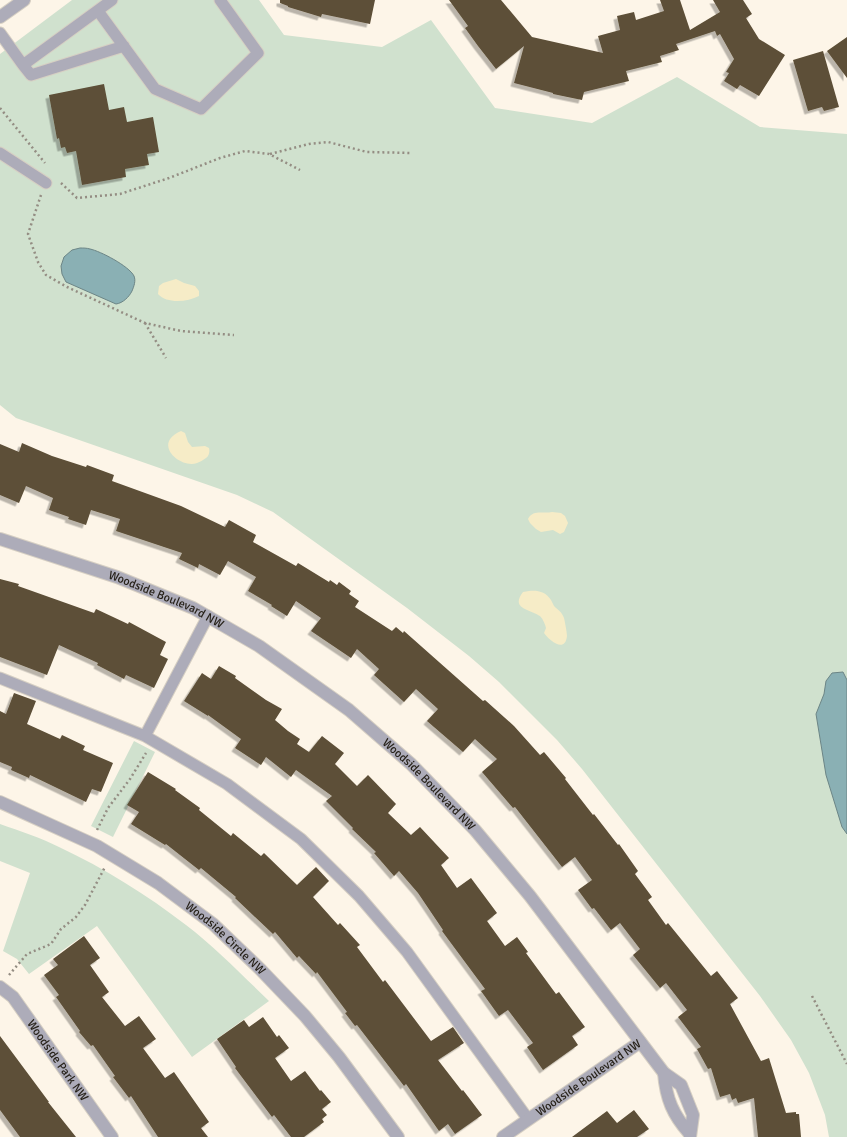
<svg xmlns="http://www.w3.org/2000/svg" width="847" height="1137" viewBox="0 0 847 1137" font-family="Signika,sans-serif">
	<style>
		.green { fill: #d0e1ce }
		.sand { fill: #f6ecc7 }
		.water { fill: #8ab0b4; stroke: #6c8586 }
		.building { fill: #5d4f37; filter: url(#shadow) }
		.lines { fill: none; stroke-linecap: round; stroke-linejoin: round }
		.lane-casing { stroke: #d6cfc3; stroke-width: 13 }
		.street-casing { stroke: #d6cfc3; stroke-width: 14 }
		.path { stroke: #948d83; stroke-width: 2.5; stroke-dasharray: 2 3; stroke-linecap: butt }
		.lane { stroke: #adacb9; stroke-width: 11 }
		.street { stroke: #adacb9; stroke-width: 12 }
		.labels { text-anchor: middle; stroke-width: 4; stroke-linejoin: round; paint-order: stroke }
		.street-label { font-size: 12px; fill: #27221a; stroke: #fff }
	</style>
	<defs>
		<filter id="shadow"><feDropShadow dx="-3.5" dy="3.5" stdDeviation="0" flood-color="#0004"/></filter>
	</defs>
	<rect width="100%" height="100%" fill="#fdf5e8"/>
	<!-- green -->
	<path class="green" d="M 72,0 L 259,0 L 284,35 L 382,47 L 431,20 L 495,108 L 592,123 L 677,77 L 760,127 L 847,134 L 847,1137 L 829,1137 L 825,1115 L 809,1073 L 791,1040 L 760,996 L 582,769 L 557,740 L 499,682 L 469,656 L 407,608 L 273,512 L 237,495 L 16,418 L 0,405 L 0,54 Z
		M 134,741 L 155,752 L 113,837 L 91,826 Z
		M 0,824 C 20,831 41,838 59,847 C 104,868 147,895 186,925 C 216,948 242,975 269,1001 L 192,1057 L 97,926 L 29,974 L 17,959 L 3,951 L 30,873 L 0,861 Z"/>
	<!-- sand -->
	<path class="sand" d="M 176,279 L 184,283 L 195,286 L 199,291 L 199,296 C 187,302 167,304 158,294 L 159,286 L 163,283 Z
		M 181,431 L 185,433 L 188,442 L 192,447 L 205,446 L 209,448 C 210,452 209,456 206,458 C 203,460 200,462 197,463 C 181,469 151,444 181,431 Z
		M 552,512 L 561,513 L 565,516 L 568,523 L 564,532 L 560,534 L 553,530 L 541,532 L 536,529 L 530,523 L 528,519 C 533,509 543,514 552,512 Z
		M 529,591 C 538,590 546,592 551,600 C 552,602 553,604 554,606 C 558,610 562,612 564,618 C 565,622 567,633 567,636 C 565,654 549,640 544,633 L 546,628 C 545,624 543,619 540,616 C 530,609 510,609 523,592 Z"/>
	<!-- water -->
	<path class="water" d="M 80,248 C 83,248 87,248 90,249 C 100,251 129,266 134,276 C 136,281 134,286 132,291 C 129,297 123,303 116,304 L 66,282 L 62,274 L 61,266 L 64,257 L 72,250 Z
		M 843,672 L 847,680 L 847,834 L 842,827 L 826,775 L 816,714 L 824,694 L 826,681 L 832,673 Z"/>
	<!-- building -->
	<path class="building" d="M 280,0 L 375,0 L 370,24 L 322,14 L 321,17 L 288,7 L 288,6 L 280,3 Z
		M 449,0 L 501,0 L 532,37 L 603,53 L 598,36 L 620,30 L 617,16 L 634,12 L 636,20 L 664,11 L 660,0 L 680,0 L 690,30 L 720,12 L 713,0 L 743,0 L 752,14 L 746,18 L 759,39 L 785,55 L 759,96 L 740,85 L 737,89 L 724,81 L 729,73 L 726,72 L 734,59 L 720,34 L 717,36 L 715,31 L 676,44 L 679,50 L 660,56 L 662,62 L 626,71 L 629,81 L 584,92 L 582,100 L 553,94 L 553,93 L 514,83 L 524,46 L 496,69 L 478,46 L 465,28 L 468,26 Z
		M 847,37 L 847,78 L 827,51 Z
		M 823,51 L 839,107 L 824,111 L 822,107 L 808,111 L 793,60 Z
		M 104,84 L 109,110 L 124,107 L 127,122 L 153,117 L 159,152 L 147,154 L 149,165 L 125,169 L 126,177 L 82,185 L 76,151 L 67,153 L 65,147 L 61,148 L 59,138 L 57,139 L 49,95 Z
		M 22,443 L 52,456 L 86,467 L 87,465 L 114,475 L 112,481 L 181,506 L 225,527 L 229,520 L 256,535 L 253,542 L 296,566 L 298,563 L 329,582 L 330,580 L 337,585 L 339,582 L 351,591 L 349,594 L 359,601 L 355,607 L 392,631 L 396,627 L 403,633 L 404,631 L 483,701 L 485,700 L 514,726 L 540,755 L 544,752 L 566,778 L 565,779 L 593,815 L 594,814 L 618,845 L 619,844 L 638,871 L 635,874 L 652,897 L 648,900 L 666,925 L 668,923 L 711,976 L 717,971 L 738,998 L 730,1004 L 761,1061 L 769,1058 L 786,1113 L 796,1112 L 796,1114 L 799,1114 L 801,1137 L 758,1137 L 754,1098 L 738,1103 L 736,1098 L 732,1100 L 730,1094 L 720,1097 L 711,1068 L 708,1069 L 697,1049 L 701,1047 L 678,1017 L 687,1010 L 666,983 L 660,988 L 633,955 L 640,949 L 620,923 L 611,930 L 594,908 L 592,909 L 578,890 L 592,880 L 575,857 L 562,867 L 515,807 L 513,808 L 482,772 L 497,759 L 475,739 L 463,752 L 427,721 L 438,709 L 416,689 L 404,702 L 374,675 L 379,669 L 357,649 L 351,658 L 311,631 L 321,618 L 296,601 L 287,616 L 271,606 L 272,605 L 248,591 L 256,577 L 228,561 L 220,575 L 199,564 L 198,568 L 179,559 L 182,553 L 116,531 L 120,519 L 91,510 L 86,525 L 68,519 L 69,517 L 49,510 L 53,498 L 26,486 L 19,503 L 0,495 L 0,444 L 19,452 Z
		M 0,579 L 19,584 L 18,586 L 94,613 L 96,609 L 128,624 L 129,622 L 166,642 L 160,655 L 168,659 L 154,688 L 126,675 L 124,679 L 97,665 L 98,663 L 59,645 L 47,675 L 0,657 Z
		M 219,666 L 236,676 L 235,678 L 266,700 L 282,709 L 275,720 L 288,731 L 300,739 L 297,744 L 309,752 L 322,736 L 344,753 L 335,764 L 357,786 L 368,775 L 396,804 L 388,813 L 411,835 L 420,827 L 449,858 L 441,865 L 457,888 L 471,878 L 497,913 L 487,921 L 505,946 L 517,937 L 528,952 L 526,953 L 556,994 L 559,992 L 585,1027 L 572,1036 L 578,1045 L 543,1070 L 527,1047 L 533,1043 L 508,1010 L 499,1016 L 481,991 L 485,989 L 442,931 L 443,930 L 418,893 L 399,871 L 394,876 L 374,853 L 376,852 L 352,829 L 353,828 L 326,801 L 332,796 L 296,770 L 291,777 L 266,757 L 261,765 L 235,748 L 241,739 L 208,715 L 208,716 L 184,701 L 202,673 L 211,679 Z
		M 14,693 L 36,701 L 27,724 L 60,739 L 62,735 L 85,746 L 83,750 L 113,763 L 101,792 L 92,789 L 86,802 L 30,775 L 29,778 L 11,770 L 12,767 L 0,762 L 0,711 L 6,714 Z
		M 148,772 L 176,789 L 175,790 L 200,808 L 199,810 L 231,836 L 233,833 L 261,856 L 264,853 L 297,885 L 316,867 L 329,881 L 313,897 L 338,925 L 340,923 L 360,945 L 357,947 L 383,982 L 385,980 L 431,1041 L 453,1027 L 464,1043 L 438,1060 L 462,1091 L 463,1090 L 482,1115 L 455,1134 L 448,1124 L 439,1131 L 406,1084 L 404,1086 L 357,1025 L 355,1026 L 345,1013 L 347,1012 L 317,972 L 316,974 L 299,956 L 297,958 L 275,932 L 273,934 L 235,898 L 236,897 L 201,868 L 199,870 L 166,844 L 165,845 L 131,824 L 139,812 L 127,805 Z
		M 84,936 L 100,958 L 90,965 L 109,992 L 102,997 L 125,1026 L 139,1016 L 156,1039 L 143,1048 L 165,1078 L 174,1072 L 209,1122 L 201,1128 L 208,1137 L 158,1137 L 131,1096 L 129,1098 L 113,1077 L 115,1076 L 93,1045 L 91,1046 L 79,1032 L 80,1031 L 56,997 L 59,995 L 44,975 L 58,965 L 53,959 Z
		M 263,1017 L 277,1037 L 279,1035 L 289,1048 L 275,1058 L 291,1081 L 305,1071 L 320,1091 L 321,1090 L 331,1102 L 322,1109 L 327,1115 L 322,1119 L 324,1122 L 304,1137 L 291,1137 L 274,1115 L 272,1117 L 235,1068 L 236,1067 L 217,1039 L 244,1020 L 249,1027 Z
		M 0,1036 L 49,1102 L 48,1102 L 76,1137 L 20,1137 L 0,1110 Z
		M 634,1110 L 649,1129 L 637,1137 L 572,1137 L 607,1111 L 617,1123 Z"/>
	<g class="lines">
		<defs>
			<path id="lane" d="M 98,11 L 155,89 L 201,109 L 258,53 L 220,0
				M 0,33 L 23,65 L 112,0
				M 23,65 L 31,75 L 124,46
				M 0,153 L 46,183
				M 0,678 L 145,736 L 227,784 L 301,839 L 359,896 L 407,952 L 528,1119
				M 145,736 L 208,616"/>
			<g id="street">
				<path d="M 0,17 L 24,0"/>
				<path id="s1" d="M 0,539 L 117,577 L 193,608 L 259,646 L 349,710 L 411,764 L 475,830 L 530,896 L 664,1073 L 681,1085 L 693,1115 L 690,1137"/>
				<path id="s2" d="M 0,802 L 97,846 L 158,883 L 213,924 L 260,969 L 305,1016 L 339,1057 L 398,1137"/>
				<path id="s3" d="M 0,987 L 13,997 L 112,1137"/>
				<path d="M 664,1073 C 666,1099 673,1115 690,1134"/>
				<path id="s4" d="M 503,1137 L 640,1042"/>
			</g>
		</defs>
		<!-- lane casing -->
		<use href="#lane" class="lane-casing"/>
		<!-- street casing -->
		<use href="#street" class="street-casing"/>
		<!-- path -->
		<path class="path" d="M 0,108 L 45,163
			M 270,154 L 309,144 L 328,142 L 367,152 L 411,153
			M 61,183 L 77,198 L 120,194 L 169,178 L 220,158 L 245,151 L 269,154 L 300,170
			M 41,195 L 28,234 L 38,262 L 46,275 L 67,287 L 145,323 L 181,331 L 234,335
			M 145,323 L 166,358
			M 97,830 L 108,808 L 130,779 L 146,753
			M 9,975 L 27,954 L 51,944 L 61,929 L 76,917 L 85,905 L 105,867
			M 812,996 L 847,1064"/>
		<!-- lane -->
		<use href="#lane" class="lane"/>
		<!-- street -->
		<use href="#street" class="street"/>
	</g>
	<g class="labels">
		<!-- street labels -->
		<g class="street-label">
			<text dy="4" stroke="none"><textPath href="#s1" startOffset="177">Woodside Boulevard NW</textPath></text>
			<text dy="4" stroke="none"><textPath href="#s1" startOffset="501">Woodside Boulevard NW</textPath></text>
			<text dy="4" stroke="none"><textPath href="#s2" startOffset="265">Woodside Circle NW</textPath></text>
			<text dy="4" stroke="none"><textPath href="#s3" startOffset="94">Woodside Park NW</textPath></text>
			<text dy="4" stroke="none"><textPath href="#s4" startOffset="104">Woodside Boulevard NW</textPath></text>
		</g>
	</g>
</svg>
